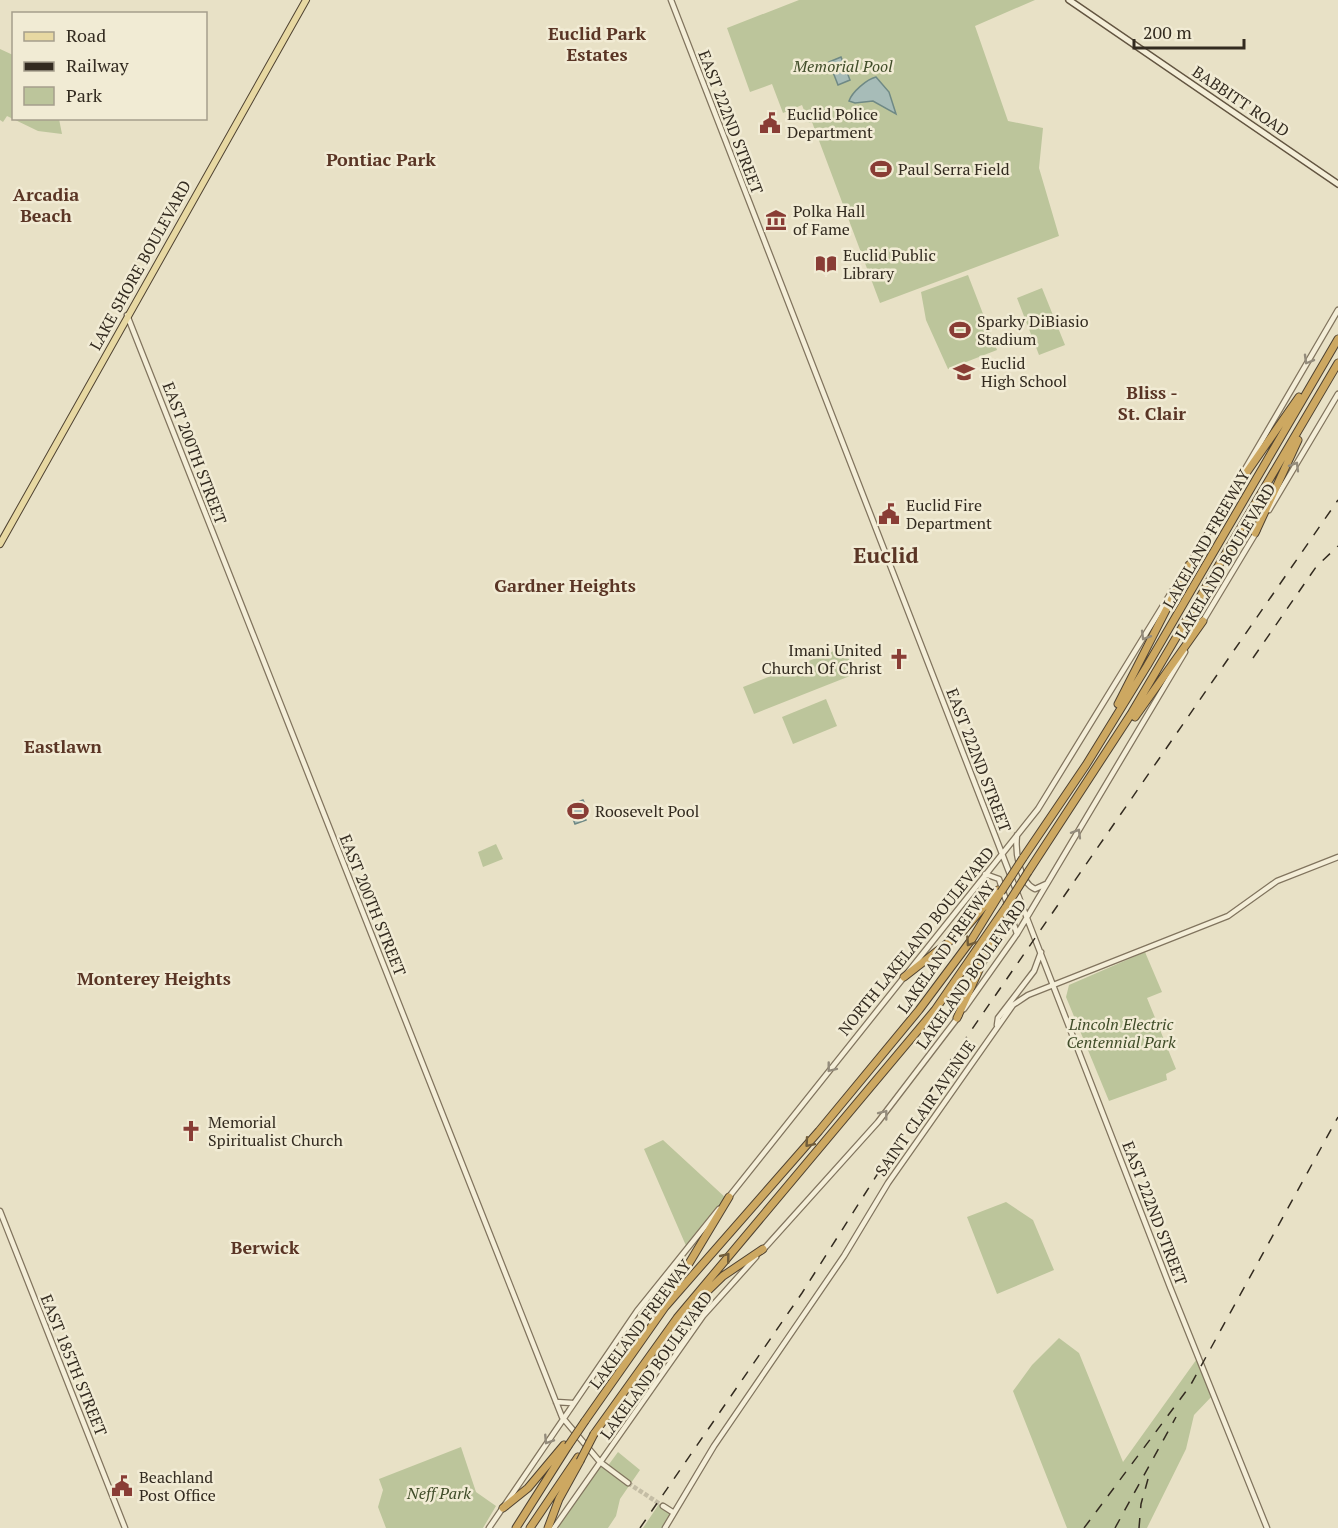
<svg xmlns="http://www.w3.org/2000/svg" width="1338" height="1528" viewBox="0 0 1338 1528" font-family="'PT Serif',serif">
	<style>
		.green { fill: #bcc59b }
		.water { fill: #a7bcb8; stroke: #6f8985; stroke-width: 1.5 }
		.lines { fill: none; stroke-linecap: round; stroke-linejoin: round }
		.tertiary-tunnel { stroke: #c4bda5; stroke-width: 4.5; stroke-dasharray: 4.5 2; stroke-linecap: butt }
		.tertiary-casing { stroke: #81745e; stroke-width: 7 }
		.secondary-casing { stroke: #635541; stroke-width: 8 }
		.primary-casing { stroke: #4f4231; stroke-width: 8 }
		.motorway-casing { stroke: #4f4231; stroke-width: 9 }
		.tertiary { stroke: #f4eed8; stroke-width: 4.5 }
		.secondary { stroke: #f4eed8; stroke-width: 5 }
		.primary { stroke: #e7d8a2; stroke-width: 6 }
		.motorway { stroke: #cda861; stroke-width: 7 }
		.rail { stroke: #332b20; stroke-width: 1.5; stroke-dasharray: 10 10; stroke-linecap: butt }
		.motorway-bridge-casing { stroke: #4f4231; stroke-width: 9; stroke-linecap: butt }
		.motorway-bridge { stroke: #cda861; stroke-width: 7 }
		.oneway { stroke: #948c7c }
		.oneway2 { stroke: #715d3a }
		.labels { text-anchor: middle; stroke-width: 5; stroke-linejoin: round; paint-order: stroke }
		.park-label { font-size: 16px; font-style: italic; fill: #404d29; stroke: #f1ebd4 }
		.street-label { font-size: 16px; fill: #332b20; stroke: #f1ebd4 }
		.poi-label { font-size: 16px; fill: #332b20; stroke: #f1ebd4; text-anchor: start }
		.neighbourhood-label { font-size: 18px; font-weight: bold; fill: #5a3525; stroke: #f1ebd4 }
		.district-label { font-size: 22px; font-weight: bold; fill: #5a3525; stroke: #f1ebd4 }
	</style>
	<rect width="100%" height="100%" fill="#e8e1c6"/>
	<!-- green -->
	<path class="green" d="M 799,0 L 1035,0 L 975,26 L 1008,121 L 1043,128 L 1039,168 L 1059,236 L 880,303 L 812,122 L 809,123 L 802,105 L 783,113 L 772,84 L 750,92 L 727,28 Z
		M 0,49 L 13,55 L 14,118 L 59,119 L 62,134 L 38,131 L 7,116 L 3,122 L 0,120 Z
		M 968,275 L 997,350 L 948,369 L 926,320 L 921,292 Z
		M 1042,288 L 1065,345 L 1039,355 L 1017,298 Z
		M 844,647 L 855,674 L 754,714 L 743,687 Z
		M 826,699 L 837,726 L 793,744 L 782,717 Z
		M 496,844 L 503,859 L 483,867 L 478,852 Z
		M 1145,952 L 1162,992 L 1147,998 L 1176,1069 L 1166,1074 L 1167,1080 L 1109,1101 L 1066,997 L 1069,985 Z
		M 663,1140 L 727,1199 L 687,1248 L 644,1149 Z
		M 1006,1202 L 1033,1220 L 1054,1270 L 997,1294 L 967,1217 Z
		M 1059,1338 L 1079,1353 L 1123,1462 L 1199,1356 L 1214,1394 L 1194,1415 L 1186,1449 L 1147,1528 L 1067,1528 L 1013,1391 L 1032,1365 Z
		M 461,1447 L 476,1492 L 496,1506 L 483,1528 L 386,1528 L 378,1507 L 383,1490 L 379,1479 Z
		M 618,1452 L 640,1470 L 620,1499 L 616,1516 L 608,1528 L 560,1528 L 556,1525 L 600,1462 L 607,1467 Z
		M 659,1504 L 674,1513 L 665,1528 L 643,1528 Z"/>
	<!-- water -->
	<path class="water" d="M 841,57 L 850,80 L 838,85 L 829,62 Z
		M 876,77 L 889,92 L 896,114 L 873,101 L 855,103 L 849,101 C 852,92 867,79 876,77 Z
		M 583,800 L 588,810 L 583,812 L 586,820 L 575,824 L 568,806 Z"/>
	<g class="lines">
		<!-- tertiary-tunnel -->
		<path class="tertiary-tunnel" d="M 628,1483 L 663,1506"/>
		<defs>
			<path id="tertiary" d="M 671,0 L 1170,1287 L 1267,1528
				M 127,315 L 562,1417 L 600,1462 L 628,1483
				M 1241,476 L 1338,310
				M 1269,510 L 1338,394
				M 1188,566 L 1225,504
				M 1203,621 L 1257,531
				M 1017,835 C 1015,851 1019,882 1035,889 L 1046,884
				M 985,874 L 999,879 L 1017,934
				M 964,1009 L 1017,934 L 1185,652
				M 997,1025 L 998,1018 L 1034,971 L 1041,952
				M 728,1198 L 1038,809 L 1172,591
				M 0,1211 L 125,1528
				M 762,1251 L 878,1122 L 959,1016
				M 556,1402 L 572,1403
				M 663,1506 L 674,1513
				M 489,1528 L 637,1311 L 719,1209
				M 554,1528 L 703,1316 L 756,1257
				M 665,1528 L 714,1446 L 844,1256 L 888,1183 L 1013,1005 L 1028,995 L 1228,916 L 1277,881 L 1338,857"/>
			<path id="secondary" d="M 1069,0 L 1338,184"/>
			<path id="primary" d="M 0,544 L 306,0"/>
			<path id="motorway" d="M 1224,505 L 1299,397
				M 1255,533 L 1298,440
				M 1118,704 L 1189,565
				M 1135,717 L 1203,621
				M 1023,858 L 1086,765 L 1147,666 L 1338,339
				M 1028,872 L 1131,714 L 1338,363
				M 904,977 L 963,931 L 998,890
				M 957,1018 L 1001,922
				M 670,1295 L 729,1197
				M 690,1308 L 723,1276 L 763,1249
				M 585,1421 L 665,1307 L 819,1131 L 919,1010 L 972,939 L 1001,892
				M 594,1434 L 677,1318 L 935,1010 L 1006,907
				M 503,1508 L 528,1488 L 564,1445
				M 516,1528 L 568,1446
				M 530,1528 L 578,1457
				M 548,1528 L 559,1499 L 580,1461"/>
		</defs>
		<!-- tertiary casing -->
		<use href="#tertiary" class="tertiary-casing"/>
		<!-- secondary casing -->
		<use href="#secondary" class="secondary-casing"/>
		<!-- primary casing -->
		<use href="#primary" class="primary-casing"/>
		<!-- motorway casing -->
		<use href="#motorway" class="motorway-casing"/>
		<!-- tertiary -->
		<use href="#tertiary" class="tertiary"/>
		<!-- secondary -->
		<use href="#secondary" class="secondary"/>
		<!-- primary -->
		<use href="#primary" class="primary"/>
		<!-- motorway -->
		<use href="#motorway" class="motorway"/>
		<!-- rail -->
		<path class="rail" d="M 1253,658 L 1316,567 L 1338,546
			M 640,1528 L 802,1293 L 941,1074 L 1338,500
			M 1084,1528 L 1190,1386 L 1338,1117
			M 1115,1528 L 1176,1417
			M 1139,1528 L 1141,1504 L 1148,1479"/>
		<defs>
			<path id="motorway-bridge" d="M 1001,892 L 1023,858
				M 1006,907 L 1028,872
				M 568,1446 L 585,1421
				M 580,1461 L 594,1434"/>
		</defs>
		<!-- motorway-bridge casing -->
		<use href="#motorway-bridge" class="motorway-bridge-casing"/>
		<!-- motorway-bridge -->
		<use href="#motorway-bridge" class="motorway-bridge"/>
	</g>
	<!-- one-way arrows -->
	<defs><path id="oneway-chevron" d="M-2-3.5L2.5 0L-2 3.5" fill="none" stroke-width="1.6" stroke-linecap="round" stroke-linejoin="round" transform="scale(1.5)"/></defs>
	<g class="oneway">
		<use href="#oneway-chevron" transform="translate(1308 360) rotate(120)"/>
		<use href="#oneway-chevron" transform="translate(1295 466) rotate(-59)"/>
		<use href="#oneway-chevron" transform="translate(1145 636) rotate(121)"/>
		<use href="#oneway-chevron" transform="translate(1077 833) rotate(-59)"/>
		<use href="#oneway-chevron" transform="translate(831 1068) rotate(128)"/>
		<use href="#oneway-chevron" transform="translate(884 1114) rotate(-52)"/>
		<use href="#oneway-chevron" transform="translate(548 1440) rotate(123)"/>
	</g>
	<g class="oneway2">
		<use href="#oneway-chevron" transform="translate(970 942) rotate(124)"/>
		<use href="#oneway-chevron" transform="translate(809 1143) rotate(131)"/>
		<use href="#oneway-chevron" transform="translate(726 1257) rotate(-51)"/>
	</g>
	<!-- icons -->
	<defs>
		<symbol id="civic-bare" viewBox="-9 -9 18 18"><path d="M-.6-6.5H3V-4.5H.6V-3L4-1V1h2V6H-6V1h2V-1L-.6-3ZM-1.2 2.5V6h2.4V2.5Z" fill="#893d35" stroke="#f1ebd4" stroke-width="2.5" paint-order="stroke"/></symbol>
		<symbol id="stadium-bare" viewBox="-9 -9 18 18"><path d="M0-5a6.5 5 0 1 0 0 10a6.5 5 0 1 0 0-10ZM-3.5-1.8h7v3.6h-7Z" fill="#893d35" stroke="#f1ebd4" stroke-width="2.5" paint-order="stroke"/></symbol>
		<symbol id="museum-bare" viewBox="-9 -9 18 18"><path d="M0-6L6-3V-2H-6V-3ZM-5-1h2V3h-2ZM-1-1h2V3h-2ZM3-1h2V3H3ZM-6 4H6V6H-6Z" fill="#893d35" stroke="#f1ebd4" stroke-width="2.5" paint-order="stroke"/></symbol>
		<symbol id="library-bare" viewBox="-9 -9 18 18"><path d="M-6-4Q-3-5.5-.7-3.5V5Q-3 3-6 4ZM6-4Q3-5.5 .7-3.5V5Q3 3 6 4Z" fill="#893d35" stroke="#f1ebd4" stroke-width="2.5" paint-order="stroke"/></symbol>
		<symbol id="school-bare" viewBox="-9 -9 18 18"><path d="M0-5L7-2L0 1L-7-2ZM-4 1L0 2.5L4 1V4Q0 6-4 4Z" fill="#893d35" stroke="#f1ebd4" stroke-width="2.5" paint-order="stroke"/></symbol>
		<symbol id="church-bare" viewBox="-9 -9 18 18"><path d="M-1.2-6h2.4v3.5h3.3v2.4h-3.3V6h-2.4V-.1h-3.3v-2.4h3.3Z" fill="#893d35" stroke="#f1ebd4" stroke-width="2.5" paint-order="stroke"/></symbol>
	</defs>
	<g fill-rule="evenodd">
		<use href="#civic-bare" x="755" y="108" width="30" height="30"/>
		<use href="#stadium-bare" x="866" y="154" width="30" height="30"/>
		<use href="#museum-bare" x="761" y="205" width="30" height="30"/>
		<use href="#library-bare" x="811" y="249" width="30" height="30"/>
		<use href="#stadium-bare" x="945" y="315" width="30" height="30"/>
		<use href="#school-bare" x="949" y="357" width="30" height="30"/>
		<use href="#civic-bare" x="874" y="499" width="30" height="30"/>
		<use href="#church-bare" x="884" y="644" width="30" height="30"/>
		<use href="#stadium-bare" x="563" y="796" width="30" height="30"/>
		<use href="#church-bare" x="176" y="1116" width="30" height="30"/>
		<use href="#civic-bare" x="107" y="1471" width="30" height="30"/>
	</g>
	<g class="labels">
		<!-- park labels -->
		<g class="park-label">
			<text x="843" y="72">Memorial Pool</text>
			<text x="1121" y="1030">Lincoln Electric<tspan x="1121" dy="18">Centennial Park</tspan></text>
			<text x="439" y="1499">Neff Park</text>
		</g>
		<!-- street labels -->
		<g class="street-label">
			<text transform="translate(1241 101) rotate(34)" y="6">BABBITT ROAD</text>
			<text transform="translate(731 122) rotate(69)" y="6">EAST 222ND STREET</text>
			<text transform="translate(140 265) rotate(-61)" y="6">LAKE SHORE BOULEVARD</text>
			<text transform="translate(195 453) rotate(69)" y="6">EAST 200TH STREET</text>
			<text transform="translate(1206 539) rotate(-60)" y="6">LAKELAND FREEWAY</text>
			<text transform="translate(1225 561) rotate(-59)" y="6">LAKELAND BOULEVARD</text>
			<text transform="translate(979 760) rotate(69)" y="6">EAST 222ND STREET</text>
			<text transform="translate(373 905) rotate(68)" y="6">EAST 200TH STREET</text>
			<text transform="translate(916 941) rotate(-51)" y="6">NORTH LAKELAND BOULEVARD</text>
			<text transform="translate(946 947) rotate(-55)" y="6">LAKELAND FREEWAY</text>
			<text transform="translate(971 974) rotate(-55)" y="6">LAKELAND BOULEVARD</text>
			<text transform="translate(925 1108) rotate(-55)" y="6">SAINT CLAIR AVENUE</text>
			<text transform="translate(1155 1213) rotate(69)" y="6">EAST 222ND STREET</text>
			<text transform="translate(640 1324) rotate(-53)" y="6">LAKELAND FREEWAY</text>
			<text transform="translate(74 1365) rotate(68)" y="6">EAST 185TH STREET</text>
			<text transform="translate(656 1365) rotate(-54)" y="6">LAKELAND BOULEVARD</text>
		</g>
		<!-- poi labels -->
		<g class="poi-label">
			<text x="787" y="120">Euclid Police<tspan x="787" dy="18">Department</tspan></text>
			<text x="898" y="175">Paul Serra Field</text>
			<text x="793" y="217">Polka Hall<tspan x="793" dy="18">of Fame</tspan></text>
			<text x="843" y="261">Euclid Public<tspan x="843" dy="18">Library</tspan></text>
			<text x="977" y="327">Sparky DiBiasio<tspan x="977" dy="18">Stadium</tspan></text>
			<text x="981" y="369">Euclid<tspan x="981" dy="18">High School</tspan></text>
			<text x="906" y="511">Euclid Fire<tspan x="906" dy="18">Department</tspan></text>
			<text x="882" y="656" text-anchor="end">Imani United<tspan x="882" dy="18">Church Of Christ</tspan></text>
			<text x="595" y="817">Roosevelt Pool</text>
			<text x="208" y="1128">Memorial<tspan x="208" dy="18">Spiritualist Church</tspan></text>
			<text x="139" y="1483">Beachland<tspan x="139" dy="18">Post Office</tspan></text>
		</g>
		<!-- neighbourhood labels -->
		<g class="neighbourhood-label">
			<text x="597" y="40">Euclid Park<tspan x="597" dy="21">Estates</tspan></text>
			<text x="381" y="166">Pontiac Park</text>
			<text x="46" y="201">Arcadia<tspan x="46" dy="21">Beach</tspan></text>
			<text x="1152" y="399">Bliss -<tspan x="1152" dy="21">St. Clair</tspan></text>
			<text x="565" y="592">Gardner Heights</text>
			<text x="63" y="753">Eastlawn</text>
			<text x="154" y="985">Monterey Heights</text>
			<text x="265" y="1254">Berwick</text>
		</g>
		<!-- district labels -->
		<g class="district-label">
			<text x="886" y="563">Euclid</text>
		</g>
	</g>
	<!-- legend -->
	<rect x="12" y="12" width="195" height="108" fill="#f1ebd4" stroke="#a59e8c" stroke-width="1.5"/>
	<rect x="24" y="32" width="30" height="9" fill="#e7d8a2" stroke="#a59e8c" stroke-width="1.5"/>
	<text x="66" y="42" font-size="18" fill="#332b20">Road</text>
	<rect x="24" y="62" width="30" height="9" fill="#332b20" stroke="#a59e8c" stroke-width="1.5"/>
	<text x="66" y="72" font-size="18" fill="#332b20">Railway</text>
	<rect x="24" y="87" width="30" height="18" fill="#bcc59b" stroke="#a59e8c" stroke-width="1.5"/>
	<text x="66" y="102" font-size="18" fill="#332b20">Park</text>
	<!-- scale -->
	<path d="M1134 39v9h110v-9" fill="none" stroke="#332b20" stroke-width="3"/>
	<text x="1143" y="39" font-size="18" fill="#332b20" stroke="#f1ebd4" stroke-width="4.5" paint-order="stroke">200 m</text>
</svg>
